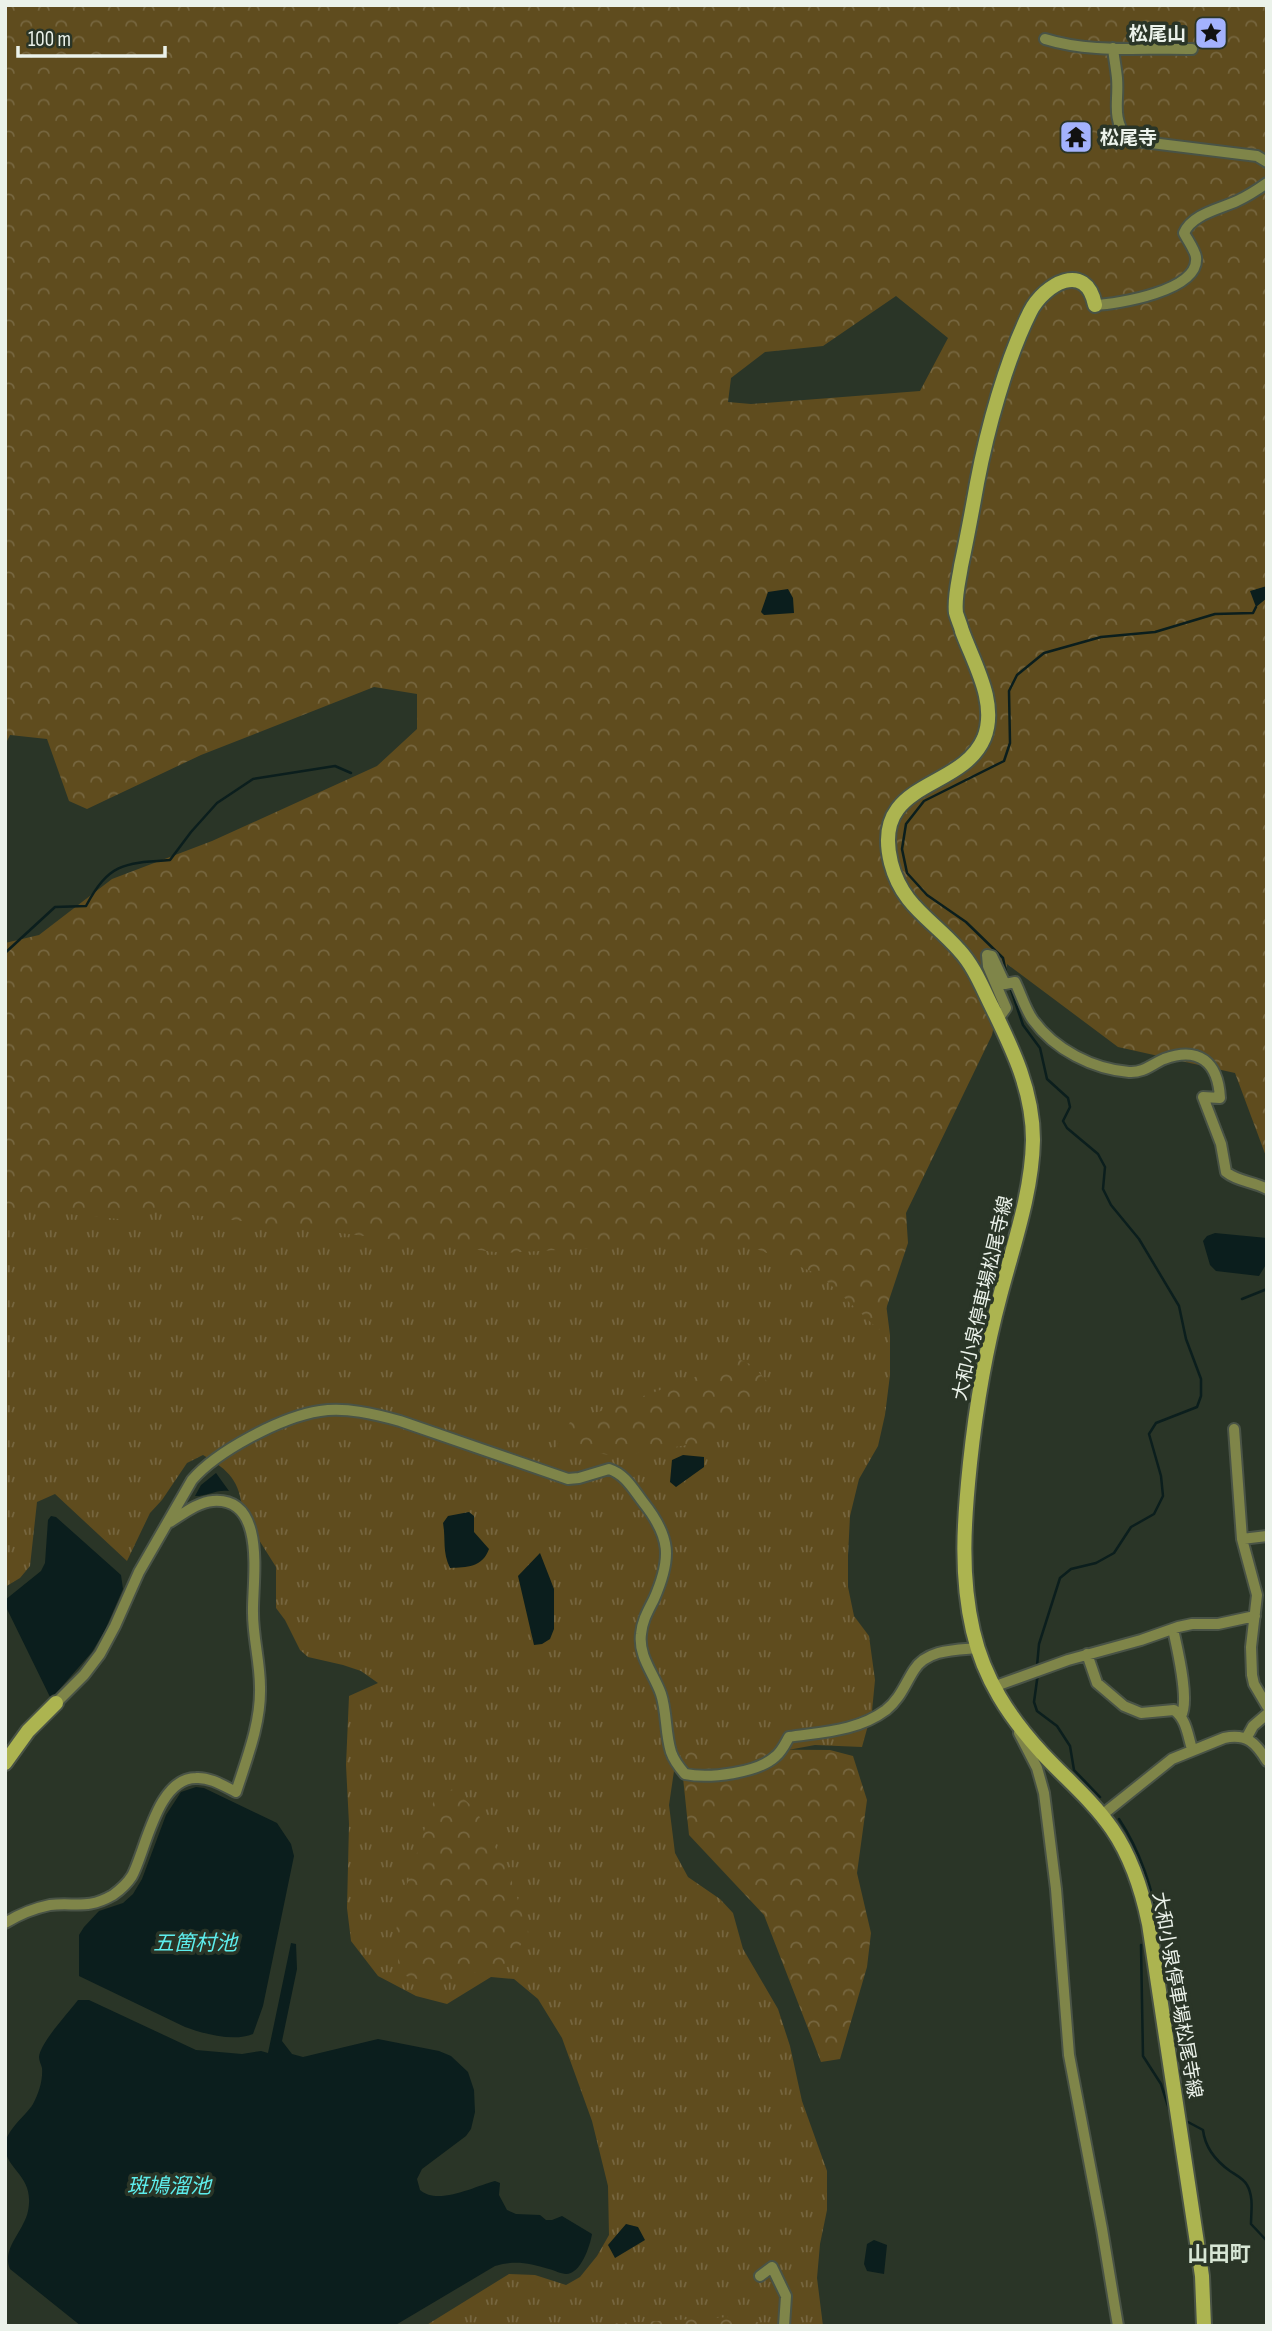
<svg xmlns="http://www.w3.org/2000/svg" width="1272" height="2331" viewBox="0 0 1272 2331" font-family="'Sofia Sans Condensed','Noto Sans JP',sans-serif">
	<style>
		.grass { fill: url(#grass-tufts) }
		.forest { fill: url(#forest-crowns); fill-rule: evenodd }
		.water { fill: #0b1e1d }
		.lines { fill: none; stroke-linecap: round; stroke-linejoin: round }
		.stream { stroke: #0b1e1d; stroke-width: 2.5 }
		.street-casing { stroke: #495346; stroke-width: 14 }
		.secondary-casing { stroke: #495346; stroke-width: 18 }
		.street { stroke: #7f8549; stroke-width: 10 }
		.secondary { stroke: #acb450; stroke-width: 14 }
		.labels { text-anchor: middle; stroke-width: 7; stroke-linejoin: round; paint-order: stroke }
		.poi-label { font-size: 19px; font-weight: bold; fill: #ebf2ea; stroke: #2a3527; text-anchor: end }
		.street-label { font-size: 19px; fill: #ebf2ea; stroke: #2a3527 }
		.water-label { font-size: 21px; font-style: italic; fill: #5dedec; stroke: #2a3527 }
		.neighbourhood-label { font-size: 21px; font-weight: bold; fill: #d7e6d5; stroke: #2a3527 }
	</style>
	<defs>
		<pattern id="grass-tufts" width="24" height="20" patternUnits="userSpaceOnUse" patternTransform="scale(1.75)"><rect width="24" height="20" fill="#5f4c1e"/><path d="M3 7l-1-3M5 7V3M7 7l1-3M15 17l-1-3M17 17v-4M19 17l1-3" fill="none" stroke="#76663f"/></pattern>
		<pattern id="forest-crowns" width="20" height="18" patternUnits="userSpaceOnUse" patternTransform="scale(1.75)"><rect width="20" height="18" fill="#5f4c1e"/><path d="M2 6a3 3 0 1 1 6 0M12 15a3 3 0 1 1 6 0" fill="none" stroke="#76663f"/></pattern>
	</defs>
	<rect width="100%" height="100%" fill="#2a3527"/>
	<!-- grass -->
	<path class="grass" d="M 5,1180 L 653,1205 L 883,1280 L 890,1335 L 890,1375 L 885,1415 L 878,1446 L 859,1479 L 850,1516 L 848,1556 L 848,1587 L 854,1616 L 869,1636 L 875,1680 L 872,1711 L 862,1747 L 815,1745 L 674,1771 L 669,1805 L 675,1853 L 688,1877 L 720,1899 L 733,1913 L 743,1949 L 778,2009 L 790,2046 L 802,2101 L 827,2171 L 827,2210 L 820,2244 L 817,2278 L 823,2326 L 425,2326 L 509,2274 L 535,2275 L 566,2285 L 580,2277 L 597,2256 L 609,2235 L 608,2186 L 592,2121 L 562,2038 L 538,1999 L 514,1979 L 491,1977 L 447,2004 L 416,1996 L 378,1976 L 351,1941 L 347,1908 L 349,1824 L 346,1765 L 349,1696 L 378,1683 L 361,1671 L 343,1665 L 308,1657 L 300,1650 L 285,1620 L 276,1608 L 276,1567 L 259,1540 L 255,1522 L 243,1512 C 239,1480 230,1471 203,1455 L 187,1463 L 162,1500 L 150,1513 L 127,1561 L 55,1494 L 37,1502 L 30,1566 L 20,1578 L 5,1587 Z"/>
	<!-- forest -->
	<path class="forest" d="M 5,5 L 1267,5 L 1267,1159 L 1235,1073 L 1118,1047 L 1007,964 L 992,1035 L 906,1213 L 908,1243 L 879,1330 L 820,1275 L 735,1240 L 503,1253 L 151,1210 L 119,1219 L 5,1208 L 5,943 L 39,935 L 112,879 L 212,841 L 377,766 L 417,729 L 417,694 L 374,687 L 201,755 L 87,809 L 69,801 L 47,739 L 10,735 L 5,745 ZM 896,296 L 948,338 L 920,391 L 751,404 L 728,402 L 731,378 L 765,352 L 823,346 Z
		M 734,1357 L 752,1365 L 772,1387 L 758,1413 L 700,1443 L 619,1456 L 555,1448 L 570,1422 L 663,1389 L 672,1389 Z
		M 680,1749 L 830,1750 L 853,1756 L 867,1800 L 857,1873 L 871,1933 L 867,1967 L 840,2059 L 821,2062 L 764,1915 L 689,1835 Z
		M 453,1789 L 476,1810 L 510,1876 L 529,1934 L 506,1964 L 434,1984 L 399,1974 L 396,1930 L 407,1884 L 435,1797 Z
		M 747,2316 L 764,2326 L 569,2326 Z"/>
	<!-- water -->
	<path class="water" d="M 1267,586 L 1267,598 L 1256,607 L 1250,591 Z
		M 788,589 L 793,598 L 794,613 L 764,615 L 761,612 L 768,592 Z
		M 1215,1233 L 1267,1238 L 1267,1263 L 1259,1276 L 1216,1271 L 1210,1265 L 1203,1241 L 1207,1236 Z
		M 683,1455 L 704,1457 L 704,1467 L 676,1487 L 670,1482 L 672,1460 Z
		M 216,1473 L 229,1491 C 217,1489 207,1496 195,1496 L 201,1485 Z
		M 469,1512 L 474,1516 L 474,1532 L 489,1549 C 482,1568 467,1567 450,1568 C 442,1551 446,1540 443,1523 L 448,1516 Z
		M 51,1516 L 56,1517 L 121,1575 L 123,1589 L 105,1630 L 92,1652 L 51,1699 L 5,1605 L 5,1600 L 41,1571 L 45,1563 L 48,1520 Z
		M 540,1553 L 554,1589 L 554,1629 L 550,1639 L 542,1644 L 534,1645 L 518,1576 Z
		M 196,1787 L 204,1788 L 277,1823 L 291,1844 L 294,1856 L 263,2006 L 253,2034 C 234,2042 204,2034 185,2027 L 79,1976 L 79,1935 L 84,1927 L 99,1911 L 123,1903 L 133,1894 L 142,1879 L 166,1815 L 181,1792 Z
		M 291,1943 L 296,1944 L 297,1969 L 282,2041 L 292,2054 L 303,2057 L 378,2039 L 439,2051 L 451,2056 L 468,2072 L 474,2090 L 475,2112 L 471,2129 L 466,2136 L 422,2169 L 417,2179 L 420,2190 C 438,2206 475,2186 495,2181 L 500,2183 L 499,2195 L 507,2210 L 516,2214 L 540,2215 L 546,2220 L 552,2220 L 562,2216 L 592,2234 C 590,2246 581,2274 566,2274 C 561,2274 554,2270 549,2269 C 529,2263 515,2260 495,2266 L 394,2326 L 81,2326 L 10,2269 C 1,2249 24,2231 28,2211 C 35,2176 7,2171 5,2148 C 4,2131 25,2117 33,2104 C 39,2093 43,2080 42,2068 C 41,2064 39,2061 39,2057 C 40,2043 69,2012 78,2000 L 89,2000 L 196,2050 L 242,2054 L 261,2051 L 268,2053 Z
		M 626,2224 L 638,2227 L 645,2240 L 615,2258 L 608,2245 Z
		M 874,2240 L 887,2245 L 884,2274 L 867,2271 L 864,2264 L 867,2244 Z"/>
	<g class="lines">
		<!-- stream -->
		<path class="stream" d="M 5,953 L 55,907 L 86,906 C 109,863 124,863 170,860 L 191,832 L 217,803 L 253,779 L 335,766 L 351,773
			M 1007,977 L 1003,958 L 966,922 L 927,895 L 907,873 L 902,849 L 906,824 L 924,801 L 1004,761 L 1010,743 L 1009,691 L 1017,675 L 1044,653 L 1101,637 L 1155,632 L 1215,614 L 1253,613 L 1256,607
			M 1010,987 L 1023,1025 L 1040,1048 L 1047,1079 L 1068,1098 L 1070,1107 L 1063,1121 L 1067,1128 L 1098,1154 L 1105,1167 L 1103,1189 L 1111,1205 L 1139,1239 L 1179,1306 L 1186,1339 L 1201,1379 L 1201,1396 L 1197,1407 L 1156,1423 L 1149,1434 L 1161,1476 L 1163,1496 L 1154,1514 L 1131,1527 L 1114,1553 L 1096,1563 L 1071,1569 L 1060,1578 L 1039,1644 L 1037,1666
			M 1242,1299 L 1267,1289
			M 1038,1673 L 1034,1702 L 1037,1711 L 1057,1726 L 1070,1746 L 1074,1770 L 1100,1797
			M 1119,1819 C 1141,1852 1152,1889 1160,1928
			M 1141,1945 L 1143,2056 L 1161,2084 L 1169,2109
			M 1188,2122 L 1203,2130 C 1205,2147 1216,2161 1230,2171 C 1236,2175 1244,2179 1247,2185 C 1254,2197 1251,2212 1251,2224 L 1267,2241"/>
		<defs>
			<path id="street" d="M 1045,39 C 1093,54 1143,47 1192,49
				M 1113,48 C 1114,58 1116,68 1117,78 C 1119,103 1111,115 1127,140 L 1257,156 L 1267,162
				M 1095,305 C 1117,304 1200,291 1196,257 C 1195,250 1187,239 1184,233 C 1192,214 1220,209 1237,201 C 1248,196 1257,190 1267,183
				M 998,1019 L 1006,1008 L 988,966 L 987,955 L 992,956 L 1005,984 L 1015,982 C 1021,994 1025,1009 1033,1020 C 1055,1050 1093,1069 1129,1072 C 1144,1073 1152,1064 1164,1059 C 1199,1046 1218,1062 1220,1098 L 1203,1097 L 1221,1144 L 1226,1172 C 1238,1182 1253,1181 1267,1189
				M 1234,1429 L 1242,1539 L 1257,1595 L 1251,1647 L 1252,1675 L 1254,1684 L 1267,1706
				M 1242,1539 L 1267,1536
				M 1173,1629 C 1177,1648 1190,1700 1181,1716
				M 1087,1654 L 1097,1683 L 1124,1706 L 1141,1713 L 1174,1710 C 1186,1718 1188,1736 1192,1749
				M 993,1687 L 1068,1660 L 1141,1640 L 1178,1627 L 1192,1624 L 1218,1624 L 1255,1616
				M 56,1703 L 84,1675 L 100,1654 L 115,1626 L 139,1572 L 192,1480 C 217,1451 281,1417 320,1411 C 346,1407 375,1414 400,1421 L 568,1479 L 579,1478 L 609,1469 C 625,1474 633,1489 643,1502 C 671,1537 672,1558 654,1599 C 648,1611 642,1621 641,1634 C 638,1656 654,1674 661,1694 C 667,1712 665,1733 671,1752 C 674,1761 679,1767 685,1774 C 709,1779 758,1773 776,1756 C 782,1751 785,1744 789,1737 C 822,1732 858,1731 886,1710 C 900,1699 905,1684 914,1670 C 927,1649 956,1650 978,1648
				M 1019,1733 L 1037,1768 L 1044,1793 L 1056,1889 L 1069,2055 L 1102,2229 L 1118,2326
				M 1247,1737 L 1253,1726 L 1267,1714
				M 1102,1815 L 1172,1759 L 1224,1738 C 1247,1733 1256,1743 1267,1761
				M 5,1923 C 18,1915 35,1908 50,1905 C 75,1902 87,1910 113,1895 C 120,1890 127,1884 132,1876 C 146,1850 157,1778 196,1778 C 210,1777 224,1786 236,1792 C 247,1758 261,1723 260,1687 C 260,1662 253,1638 253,1613 C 252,1582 268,1497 213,1501 C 198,1502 183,1514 170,1522
				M 760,2276 L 772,2267 L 786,2296 L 784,2326"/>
			<path id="secondary" d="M 1095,305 C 1086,260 1044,284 1030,312 C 1006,360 987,430 977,483 C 972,511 967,538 961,566 C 959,580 954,598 956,613 C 956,614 962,629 962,631 C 974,664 998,703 984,738 C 961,792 870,779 891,863 C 902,906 932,919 959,950 C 974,966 982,987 992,1007 C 1013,1050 1033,1091 1033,1140 C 1032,1193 1013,1246 1000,1296 C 985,1352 976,1406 970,1463 C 964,1520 960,1575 973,1631 C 984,1679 1009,1717 1042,1753 C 1065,1778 1092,1800 1112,1829 C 1132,1858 1142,1890 1149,1924 L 1202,2276 L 1204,2326
				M 5,1763 L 28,1731 L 56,1703"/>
		</defs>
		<!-- street casing -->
		<use href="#street" class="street-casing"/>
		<!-- secondary casing -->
		<use href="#secondary" class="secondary-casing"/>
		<!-- street -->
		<use href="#street" class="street"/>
		<!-- secondary -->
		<use href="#secondary" class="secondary"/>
	</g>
	<!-- icons -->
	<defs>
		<symbol id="sight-square" viewBox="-11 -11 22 22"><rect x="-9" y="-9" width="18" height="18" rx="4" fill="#a3b2fd" stroke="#2a3527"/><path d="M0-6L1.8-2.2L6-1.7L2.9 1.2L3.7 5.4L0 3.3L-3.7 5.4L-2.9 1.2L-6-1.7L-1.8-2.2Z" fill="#111"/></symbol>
		<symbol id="temple-square" viewBox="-11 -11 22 22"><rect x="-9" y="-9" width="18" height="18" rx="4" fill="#a3b2fd" stroke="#2a3527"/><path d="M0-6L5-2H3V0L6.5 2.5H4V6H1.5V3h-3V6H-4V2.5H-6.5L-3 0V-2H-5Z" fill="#111"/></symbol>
	</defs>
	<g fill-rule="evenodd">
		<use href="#sight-square" x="1192" y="14" width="38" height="38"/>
		<use href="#temple-square" x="1057" y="118" width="38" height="38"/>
	</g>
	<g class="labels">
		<!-- poi labels -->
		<g class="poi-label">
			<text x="1186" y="40">松尾山</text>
			<text x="1100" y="144" text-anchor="start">松尾寺</text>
		</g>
		<!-- street labels -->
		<g class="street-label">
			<text transform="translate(982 1298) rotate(-77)" y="7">大和小泉停車場松尾寺線</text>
			<text transform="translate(1178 1995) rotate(80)" y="7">大和小泉停車場松尾寺線</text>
		</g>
		<!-- water labels -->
		<g class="water-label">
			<text x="195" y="1950">五箇村池</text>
			<text x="169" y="2193">斑鳩溜池</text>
		</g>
		<!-- neighbourhood labels -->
		<g class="neighbourhood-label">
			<text x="1219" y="2261">山田町</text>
		</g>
	</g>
	<!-- border -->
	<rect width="1272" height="2331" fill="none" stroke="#ebf2ea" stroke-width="14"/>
	<!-- scale -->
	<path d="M18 46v10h147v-10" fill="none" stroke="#ebf2ea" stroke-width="3.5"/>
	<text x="28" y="46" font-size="21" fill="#ebf2ea" stroke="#2a3527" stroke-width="5" paint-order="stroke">100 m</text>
</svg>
